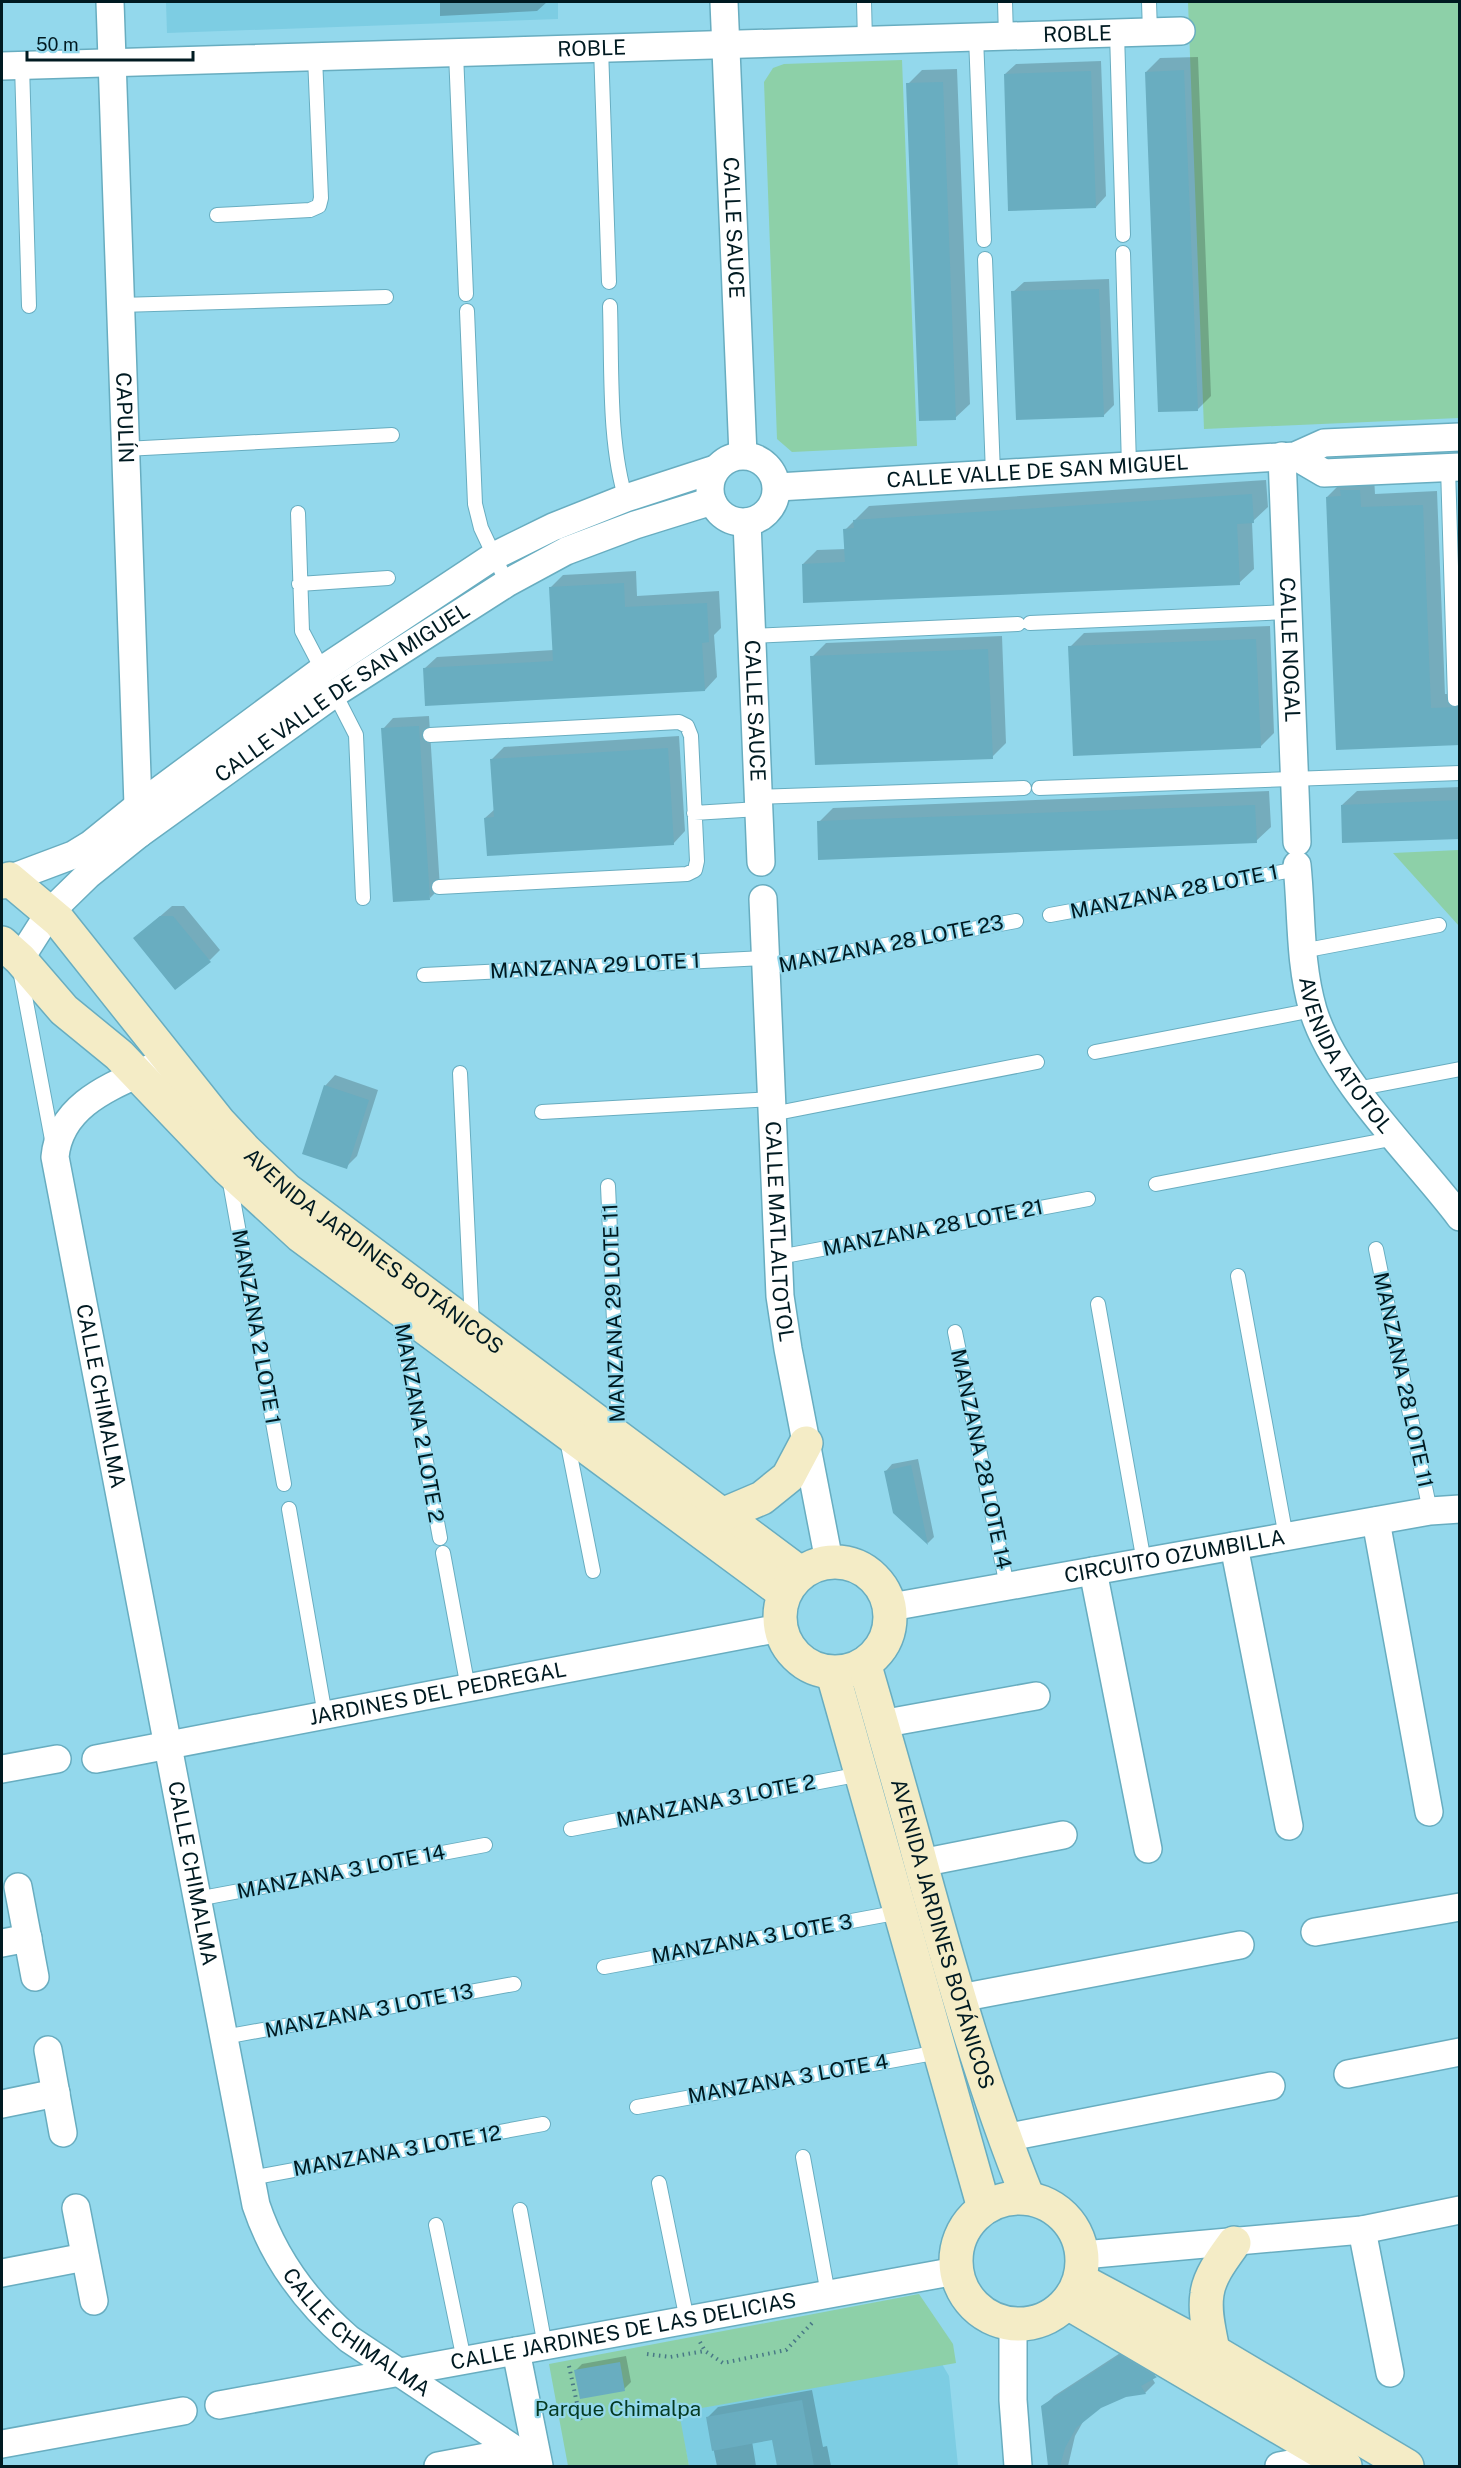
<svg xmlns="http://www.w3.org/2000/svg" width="1461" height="2468" viewBox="0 0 1461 2468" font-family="'Public Sans',sans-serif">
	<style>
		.built { fill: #7dcde3 }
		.green { fill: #8dd0a8 }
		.shadow { fill: #0003 }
		.building { fill: #69adc0 }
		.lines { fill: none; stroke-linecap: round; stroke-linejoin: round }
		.lane-casing { stroke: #68adc0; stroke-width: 16 }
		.street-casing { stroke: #68adc0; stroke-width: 30 }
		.secondary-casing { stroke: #68adc0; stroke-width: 36 }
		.path { stroke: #497886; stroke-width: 4; stroke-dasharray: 1.5 4.5; stroke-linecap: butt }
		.lane { stroke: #fff; stroke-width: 14 }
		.street { stroke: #fff; stroke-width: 27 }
		.secondary { stroke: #f4ecc6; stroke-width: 33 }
		.labels { text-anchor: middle; stroke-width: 4.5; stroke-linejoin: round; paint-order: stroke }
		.street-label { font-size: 21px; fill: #001a21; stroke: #93d8ec }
		.park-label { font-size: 21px; fill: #043921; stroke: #93d8ec }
	</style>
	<rect width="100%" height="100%" fill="#93d8ec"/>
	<!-- built -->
	<path class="built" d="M 166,2 L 558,2 L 558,19 L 167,33 Z
		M 942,2364 L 949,2376 L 958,2466 L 689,2466 L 678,2412 Z"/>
	<!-- green -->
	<path class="green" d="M 1188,2 L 1459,2 L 1459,418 L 1204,429 Z
		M 902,60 L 917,446 L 792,452 L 777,439 L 764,82 L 773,68 L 784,64 Z
		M 1459,850 L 1460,850 L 1459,926 L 1393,853 Z
		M 919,2294 L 953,2344 L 956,2363 L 679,2412 L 689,2466 L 568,2466 L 549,2364 Z"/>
	<!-- shadow -->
	<path class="shadow" d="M 440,2 L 547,2 L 537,11 L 440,16 Z
		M 1198,57 L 1211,396 L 1197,410 L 1146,72 L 1160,58 Z
		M 1101,61 L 1106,196 L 1096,207 L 1005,74 L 1016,64 Z
		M 957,69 L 970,404 L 955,418 L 908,84 L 922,70 Z
		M 1109,279 L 1114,405 L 1103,416 L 1013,292 L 1024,282 Z
		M 1374,476 L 1375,494 L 1437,491 L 1445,694 L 1460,694 L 1460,744 L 1338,748 L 1327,497 L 1341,483 Z
		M 1266,480 L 1268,507 L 1252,522 L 1254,569 L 1239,583 L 803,564 L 817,550 L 846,549 L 845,530 L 869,506 Z
		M 636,571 L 637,596 L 719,591 L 721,628 L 714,635 L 717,677 L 705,690 L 424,669 L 437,657 L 554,650 L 551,587 L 563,575 Z
		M 1270,626 L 1274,733 L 1260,747 L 1070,647 L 1084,633 Z
		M 1002,636 L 1006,743 L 992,757 L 812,657 L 826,643 Z
		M 429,716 L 440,888 L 430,898 L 383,729 L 393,718 Z
		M 679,736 L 685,831 L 673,844 L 485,818 L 495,809 L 492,759 L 504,747 Z
		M 1460,787 L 1460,837 L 1342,805 L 1357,791 Z
		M 1269,791 L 1271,827 L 1256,841 L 819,822 L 833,808 Z
		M 172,906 L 184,906 L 220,950 L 210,960 L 135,938 Z
		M 335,1075 L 378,1090 L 357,1156 L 346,1167 L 325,1086 Z
		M 918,1459 L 934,1537 L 928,1543 L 894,1513 L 886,1471 L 892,1464 Z
		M 1131,2346 L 1166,2366 L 1152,2378 L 1155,2383 L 1145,2393 L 1126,2396 L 1100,2407 L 1084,2420 L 1075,2436 L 1068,2466 L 1050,2466 L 1043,2407 L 1054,2396 Z
		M 626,2356 L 631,2382 L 624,2389 L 575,2371 L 582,2364 Z
		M 812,2390 L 823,2447 L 827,2446 L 831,2466 L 779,2466 L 773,2437 L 752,2441 L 756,2466 L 717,2466 L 707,2418 L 718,2407 Z"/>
	<!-- building -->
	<path class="building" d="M 1184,70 L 1198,411 L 1158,412 L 1145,72 Z
		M 1091,71 L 1096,208 L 1008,211 L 1004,74 Z
		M 943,82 L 956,420 L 919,421 L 906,83 Z
		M 1099,289 L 1104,417 L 1016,420 L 1011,291 Z
		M 1340,490 L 1360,490 L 1361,507 L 1423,505 L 1431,708 L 1460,707 L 1460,745 L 1336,750 L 1326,497 L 1341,496 Z
		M 1252,494 L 1254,523 L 1237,524 L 1240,585 L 803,603 L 802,564 L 845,562 L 843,529 L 854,528 L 853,520 Z
		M 624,583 L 625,607 L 707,603 L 709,642 L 702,643 L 705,691 L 425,706 L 423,668 L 553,661 L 549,587 Z
		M 1256,639 L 1261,748 L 1073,756 L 1068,646 Z
		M 988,649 L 993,759 L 815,765 L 810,656 Z
		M 419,726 L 430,900 L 393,902 L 381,728 Z
		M 668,748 L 674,845 L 487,856 L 484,818 L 494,817 L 490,759 Z
		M 1460,800 L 1460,839 L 1342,843 L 1341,805 Z
		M 1255,805 L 1257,843 L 818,860 L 817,821 Z
		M 160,916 L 173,916 L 211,962 L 175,990 L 133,938 Z
		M 324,1085 L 369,1100 L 347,1169 L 302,1154 Z
		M 911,1465 L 928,1545 L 893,1513 L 884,1471 Z
		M 1120,2355 L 1157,2377 L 1141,2386 L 1146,2394 L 1126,2397 L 1101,2408 L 1076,2428 L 1065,2448 L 1060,2466 L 1048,2466 L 1041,2406 Z
		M 620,2362 L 625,2391 L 580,2399 L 574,2370 Z
		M 802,2400 L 814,2466 L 777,2466 L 772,2440 L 712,2451 L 706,2417 Z"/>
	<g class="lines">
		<defs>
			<path id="lane" d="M 864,2 L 865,41
				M 1005,2 L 1006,37
				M 1149,2 L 1150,32
				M 1117,33 L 1123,235
				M 976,37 L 984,240
				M 601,48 L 609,282
				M 456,53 L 466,294
				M 22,65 L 29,306
				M 217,215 L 310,210 L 319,206 L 321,198 L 315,57
				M 1123,253 L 1129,466
				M 985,259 L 993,474
				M 120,305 L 386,297
				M 610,306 C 612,368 608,444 627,503
				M 467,311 L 475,504 L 481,528 L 507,583
				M 125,449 L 392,435
				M 1448,467 L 1455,699
				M 298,513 L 302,631 L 324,673
				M 299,584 L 388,578
				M 1030,623 L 1288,612
				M 752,636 L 1018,624
				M 333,690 L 356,735 L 363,898
				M 430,735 L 679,722 L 687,726 L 691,736 L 697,861 L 695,870 L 687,874 L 439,887
				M 1039,788 L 1460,773
				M 758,797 L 1024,788
				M 694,813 L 759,809
				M 1050,915 L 1298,869
				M 1302,951 L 1439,925
				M 766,967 L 1016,921
				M 20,970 L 53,1145
				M 424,975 L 766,958
				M 1095,1052 L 1313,1010
				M 460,1073 L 472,1323
				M 1356,1089 L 1460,1069
				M 542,1112 L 772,1099
				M 772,1114 L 1037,1062
				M 229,1177 L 284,1484
				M 1156,1184 L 1396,1138
				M 608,1186 L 619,1433
				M 1376,1249 L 1430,1511
				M 779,1257 L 1088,1199
				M 1238,1276 L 1286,1537
				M 1098,1304 L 1144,1562
				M 399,1314 L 440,1538
				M 955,1332 L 1007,1586
				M 567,1440 L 593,1571
				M 289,1509 L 325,1715
				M 443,1553 L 468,1688
				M 571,1829 L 861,1774
				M 197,1899 L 485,1845
				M 604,1967 L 900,1912
				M 224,2037 L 514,1984
				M 637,2107 L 939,2052
				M 803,2157 L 828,2294
				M 251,2178 L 543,2124
				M 659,2183 L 687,2320
				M 520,2210 L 545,2346
				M 436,2225 L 464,2360"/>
			<g id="street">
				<path id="s1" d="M 110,2 L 139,834"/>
				<path id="s2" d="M 724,2 L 743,455"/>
				<path id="s3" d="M 2,66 L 1181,31"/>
				<circle cx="743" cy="489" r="33"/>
				<path id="s4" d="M 1282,456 L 1297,842"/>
				<path d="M 1295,456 L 1324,473 L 1460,467"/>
				<path id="s5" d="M 778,487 L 1295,456 L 1324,443 L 1460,437"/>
				<path id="s6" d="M 747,522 L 761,862"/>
				<path id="s7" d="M 1297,865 C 1302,913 1299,962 1313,1010 C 1335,1082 1414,1156 1460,1217"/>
				<path d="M 9,879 L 73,855 L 91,844 L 138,806 L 322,670 L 494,556 L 553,527 L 626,498 L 715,469"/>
				<path id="s8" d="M 763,899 L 780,1296 L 788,1349 L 829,1561"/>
				<path id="s9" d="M 20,959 L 50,912 L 88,875 L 139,834 L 335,693 L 507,583 L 566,551 L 635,525 L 712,501"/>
				<path id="s10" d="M 153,1067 C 112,1086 60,1104 55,1157 L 256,2205 C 274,2259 306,2302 349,2339 L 538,2465"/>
				<path d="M 1376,1521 L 1429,1812"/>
				<path d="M 1234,1546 L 1289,1826"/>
				<path d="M 1093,1571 L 1148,1849"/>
				<path id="s11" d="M 891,1607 L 1430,1511 L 1460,1509"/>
				<path d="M 881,1724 L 1036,1696"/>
				<path id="s12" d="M 96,1759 L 780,1628"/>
				<path d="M 2,1769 L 57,1759"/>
				<path d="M 921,1863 L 1063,1835"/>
				<path d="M 18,1887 L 35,1977"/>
				<path d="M 1315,1932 L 1460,1907"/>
				<path d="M 2,1943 L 28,1938"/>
				<path d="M 960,1998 L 1240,1945"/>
				<path d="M 48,2050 L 63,2133"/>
				<path d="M 1348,2074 L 1460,2052"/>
				<path d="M 2,2104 L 56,2093"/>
				<path d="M 1004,2138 L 1271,2086"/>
				<path d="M 76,2208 L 94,2301"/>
				<path d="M 1362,2230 L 1390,2373"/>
				<path d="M 1083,2255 L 1362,2230 L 1460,2210"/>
				<path d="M 2,2273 L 85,2257"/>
				<path d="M 1013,2326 L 1013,2400 L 1018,2466"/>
				<path d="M 516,2351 L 539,2466"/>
				<path id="s13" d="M 219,2405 L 956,2271"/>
				<path d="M 2,2444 L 183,2411"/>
				<path d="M 438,2466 L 518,2451"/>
				<path d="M 1279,2466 L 1328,2457"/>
			</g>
			<g id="secondary">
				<path id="s14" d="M 2,882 L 9,879 L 59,921 L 219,1122 L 246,1151 L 287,1190 L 800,1573"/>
				<path d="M 2,943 L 20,959 L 64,1010 L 119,1055 L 228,1169 L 301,1236 L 784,1593"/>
				<path d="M 722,1515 L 762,1498 L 788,1477 L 806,1443"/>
				<circle cx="835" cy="1617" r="55"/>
				<path id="s15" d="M 865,1666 C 884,1732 903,1797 921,1864 C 952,1977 984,2089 1028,2198"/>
				<path d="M 833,1674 L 984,2208"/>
				<circle cx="1019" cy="2261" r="63"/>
				<path d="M 1080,2280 L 1213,2351 L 1407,2466"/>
				<path d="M 1068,2303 L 1345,2466"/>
				<path d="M 1213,2351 C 1210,2333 1204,2313 1207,2294 C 1209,2276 1224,2257 1234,2243"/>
			</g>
		</defs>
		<!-- lane casing -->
		<use href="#lane" class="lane-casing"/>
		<!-- street casing -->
		<use href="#street" class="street-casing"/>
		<!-- secondary casing -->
		<use href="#secondary" class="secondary-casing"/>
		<!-- path -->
		<path class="path" d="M 700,2342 L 705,2351 L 723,2363 L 786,2350 L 814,2321
			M 647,2354 L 670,2357 L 705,2351
			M 569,2366 L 581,2422"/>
		<!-- lane -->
		<use href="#lane" class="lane"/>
		<!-- street -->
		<use href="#street" class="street"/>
		<!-- secondary -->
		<use href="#secondary" class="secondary"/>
	</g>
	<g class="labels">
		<!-- street labels -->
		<g class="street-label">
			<text dy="7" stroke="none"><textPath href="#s3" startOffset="1076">ROBLE</textPath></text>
			<text dy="7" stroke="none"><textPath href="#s3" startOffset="590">ROBLE</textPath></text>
			<text dy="7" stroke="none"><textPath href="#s2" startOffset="226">CALLE SAUCE</textPath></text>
			<text dy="7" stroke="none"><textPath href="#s1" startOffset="416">CAPULÍN</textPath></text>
			<text dy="7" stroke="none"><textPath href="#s5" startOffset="260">CALLE VALLE DE SAN MIGUEL</textPath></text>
			<text dy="7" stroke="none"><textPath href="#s4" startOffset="194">CALLE NOGAL</textPath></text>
			<text dy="7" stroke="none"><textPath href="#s9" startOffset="422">CALLE VALLE DE SAN MIGUEL</textPath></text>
			<text dy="7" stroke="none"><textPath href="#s6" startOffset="189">CALLE SAUCE</textPath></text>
			<text transform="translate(1174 892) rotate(-11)" y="7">MANZANA 28 LOTE 1</text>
			<text transform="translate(891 944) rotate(-11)" y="7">MANZANA 28 LOTE 23</text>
			<text transform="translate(595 966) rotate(-3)" y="7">MANZANA 29 LOTE 1</text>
			<text dy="7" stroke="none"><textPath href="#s7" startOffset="201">AVENIDA ATOTOL</textPath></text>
			<text transform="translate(933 1228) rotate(-11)" y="7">MANZANA 28 LOTE 21</text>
			<text dy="7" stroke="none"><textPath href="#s8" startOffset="333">CALLE MATLALTOTOL</textPath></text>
			<text dy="7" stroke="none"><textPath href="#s14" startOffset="532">AVENIDA JARDINES BOTÁNICOS</textPath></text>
			<text transform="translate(614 1313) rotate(-92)" y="7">MANZANA 29 LOTE 11</text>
			<text transform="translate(256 1327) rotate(80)" y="7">MANZANA 2 LOTE 1</text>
			<text transform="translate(1403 1380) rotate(78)" y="7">MANZANA 28 LOTE 11</text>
			<text dy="7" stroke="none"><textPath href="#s10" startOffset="384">CALLE CHIMALMA</textPath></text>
			<text transform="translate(419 1423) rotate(80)" y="7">MANZANA 2 LOTE 2</text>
			<text transform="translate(981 1459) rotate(78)" y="7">MANZANA 28 LOTE 14</text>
			<text dy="7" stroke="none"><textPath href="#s11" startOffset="288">CIRCUITO OZUMBILLA</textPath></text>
			<text dy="7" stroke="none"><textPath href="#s12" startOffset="348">JARDINES DEL PEDREGAL</textPath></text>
			<text transform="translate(716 1801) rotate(-11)" y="7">MANZANA 3 LOTE 2</text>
			<text transform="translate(341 1872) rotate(-11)" y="7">MANZANA 3 LOTE 14</text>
			<text dy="7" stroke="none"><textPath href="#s10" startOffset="870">CALLE CHIMALMA</textPath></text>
			<text dy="7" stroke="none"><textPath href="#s15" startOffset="279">AVENIDA JARDINES BOTÁNICOS</textPath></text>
			<text transform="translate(752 1939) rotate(-10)" y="7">MANZANA 3 LOTE 3</text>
			<text transform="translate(369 2011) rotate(-11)" y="7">MANZANA 3 LOTE 13</text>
			<text transform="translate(788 2079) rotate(-10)" y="7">MANZANA 3 LOTE 4</text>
			<text transform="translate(397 2151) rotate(-10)" y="7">MANZANA 3 LOTE 12</text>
			<text dy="7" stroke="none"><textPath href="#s10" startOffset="1374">CALLE CHIMALMA</textPath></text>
			<text dy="7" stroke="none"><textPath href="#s13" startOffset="411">CALLE JARDINES DE LAS DELICIAS</textPath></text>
		</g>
		<!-- park labels -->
		<g class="park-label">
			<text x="618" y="2416">Parque Chimalpa</text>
		</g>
	</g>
	<!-- border -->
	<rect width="1461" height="2468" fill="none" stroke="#001a21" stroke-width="6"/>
	<!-- scale -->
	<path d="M27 51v9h166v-9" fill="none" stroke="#001a21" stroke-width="3"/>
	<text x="36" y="51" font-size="18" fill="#001a21" stroke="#93d8ec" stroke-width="4.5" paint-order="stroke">50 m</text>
</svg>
